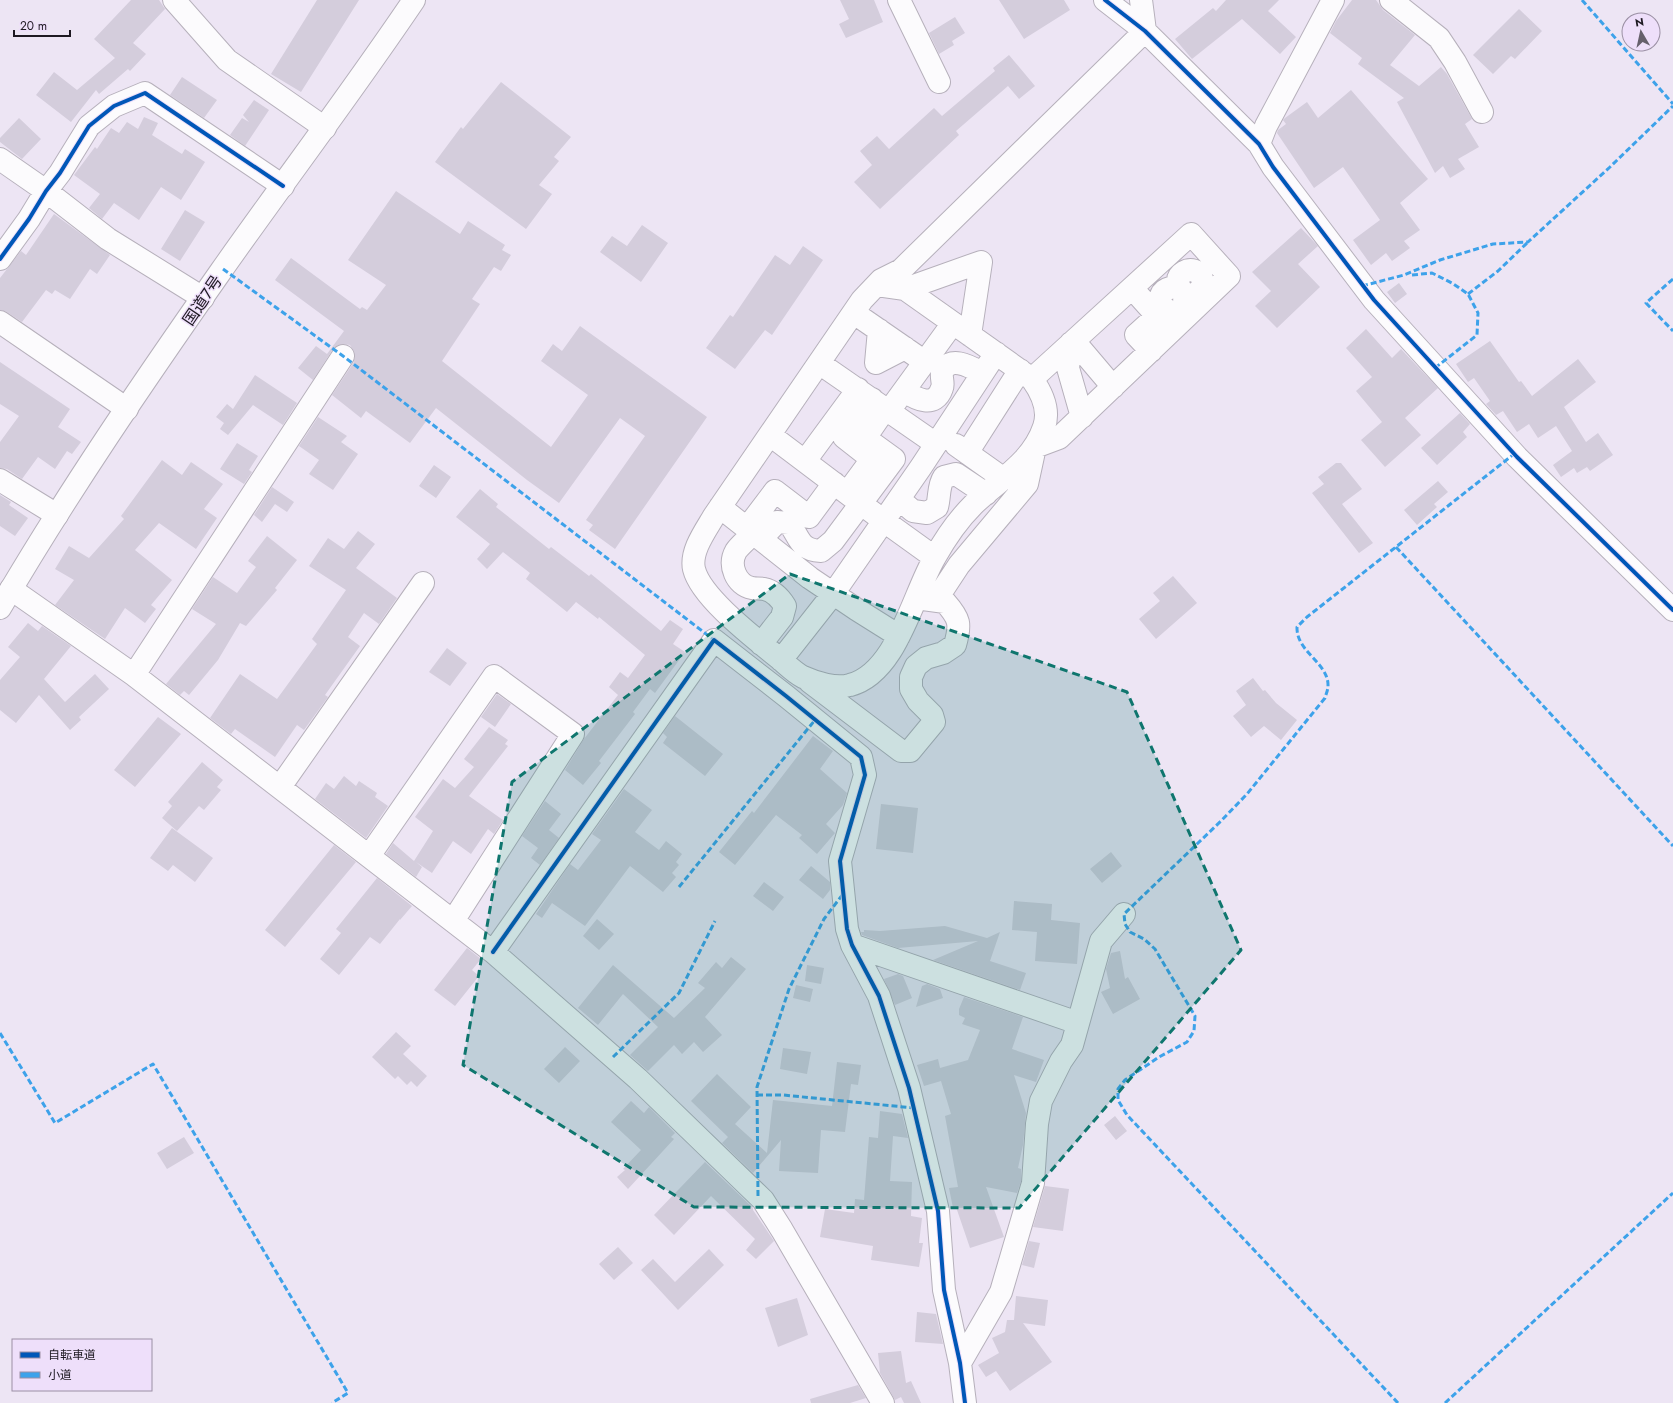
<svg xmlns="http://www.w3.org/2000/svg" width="1673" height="1403" viewBox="0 0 1673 1403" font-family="Jost,'Noto Sans JP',sans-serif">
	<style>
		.building { fill: #d4cddc }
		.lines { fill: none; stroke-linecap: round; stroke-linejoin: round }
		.minor-casing { stroke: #b6b0bb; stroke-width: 24 }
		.highway-casing { stroke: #b6b0bb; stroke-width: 24 }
		.minor { stroke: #fcfbfd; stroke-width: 22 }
		.highway { stroke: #fcfbfd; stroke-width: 22 }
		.quiet { stroke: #3da2ea; stroke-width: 3; stroke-dasharray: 6 3; stroke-linecap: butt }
		.cycleway-casing { stroke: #eedffa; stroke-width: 6 }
		.cycleway { stroke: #0057b8; stroke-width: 4 }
		.marked { fill: #0f766e; fill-opacity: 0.2; stroke: #0f766e; stroke-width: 3; stroke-dasharray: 8 5; stroke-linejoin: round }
		.labels { text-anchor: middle; stroke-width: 3; stroke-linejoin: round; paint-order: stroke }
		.street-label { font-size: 16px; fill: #1e1922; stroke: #eedffa }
	</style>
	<rect width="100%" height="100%" fill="#ede5f4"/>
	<!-- building -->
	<path class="building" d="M 131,0 L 159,0 L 165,9 L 133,43 L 146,54 L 130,71 L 128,69 L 99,94 L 96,90 L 71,122 L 36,95 L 54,72 L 77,90 L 115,58 L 94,39 Z
		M 317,0 L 359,0 L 301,92 L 271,74 Z
		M 840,0 L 874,0 L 883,22 L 846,38 L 839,24 L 849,19 Z
		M 999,0 L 1064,0 L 1070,10 L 1024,39 Z
		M 1226,0 L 1279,0 L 1268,11 L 1296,37 L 1280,54 L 1242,19 L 1192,59 L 1175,39 L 1213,8 L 1216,11 Z
		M 1352,0 L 1376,0 L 1383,10 L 1415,35 L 1390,65 L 1419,86 L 1441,67 L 1447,74 L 1472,119 L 1465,124 L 1479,147 L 1458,159 L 1465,169 L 1450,178 L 1443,166 L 1435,173 L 1397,102 L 1404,98 L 1358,64 L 1362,58 L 1330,33 L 1336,21 Z
		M 1519,9 L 1542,31 L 1515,59 L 1511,56 L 1493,74 L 1473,55 Z
		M 955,17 L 965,33 L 952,41 L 954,45 L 939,54 L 929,33 Z
		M 1009,55 L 1035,86 L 1019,99 L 1008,86 L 956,131 L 959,135 L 880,209 L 854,182 L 872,165 L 860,151 L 877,136 L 889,149 L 934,108 L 942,116 L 995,71 L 993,68 Z
		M 182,77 L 217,100 L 204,118 L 170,95 Z
		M 501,82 L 571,137 L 554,157 L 559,161 L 539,185 L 552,194 L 526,229 L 435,162 L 461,127 L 463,129 Z
		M 1351,90 L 1428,179 L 1400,203 L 1420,230 L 1404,241 L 1410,248 L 1392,261 L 1386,253 L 1371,265 L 1353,240 L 1380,220 L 1343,167 L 1314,188 L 1277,133 L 1278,130 L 1286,124 L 1283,120 L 1285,118 L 1307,102 L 1318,118 Z
		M 254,100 L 269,110 L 245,146 L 230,135 L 242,118 L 249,122 L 243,115 Z
		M 144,117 L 158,123 L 152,135 L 182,154 L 185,149 L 205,162 L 181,200 L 161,187 L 139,220 L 114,203 L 102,219 L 89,208 L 100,194 L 74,175 L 95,147 L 97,149 L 111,128 L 119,133 L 127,122 L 138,129 Z
		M 19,118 L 41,139 L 22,159 L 0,142 L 0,138 Z
		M 396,191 L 460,234 L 468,221 L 505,245 L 502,250 L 511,255 L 501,271 L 494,267 L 472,299 L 480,304 L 442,361 L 551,447 L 588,395 L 541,361 L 553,344 L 562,351 L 580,326 L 707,417 L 615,549 L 589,530 L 593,525 L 586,520 L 645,436 L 620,418 L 559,503 L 527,480 L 436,408 L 410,443 L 366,411 L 361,418 L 332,395 L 354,362 L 355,357 L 354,351 L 350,345 L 344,344 L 338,345 L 333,349 L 313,380 L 298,368 L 316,346 L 327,354 L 344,331 L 275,280 L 291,258 L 360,309 L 362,307 L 367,310 L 386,285 L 348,260 Z
		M 185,210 L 205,222 L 180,261 L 161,249 Z
		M 54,214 L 110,255 L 97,274 L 90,269 L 70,299 L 55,290 L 52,294 L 46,290 L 22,322 L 7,312 L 0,310 L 0,278 L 21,251 L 26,255 Z
		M 642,225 L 668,243 L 641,282 L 600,252 L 612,236 L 627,246 Z
		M 1301,228 L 1318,246 L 1298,264 L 1320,287 L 1277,328 L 1255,306 L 1271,291 L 1252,272 Z
		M 803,246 L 823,260 L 772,335 L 765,330 L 735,369 L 706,348 L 730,315 L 733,317 L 775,255 L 790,265 Z
		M 1399,283 L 1407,294 L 1395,303 L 1387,292 Z
		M 1366,329 L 1392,358 L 1401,349 L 1438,388 L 1405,418 L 1421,435 L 1385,467 L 1361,440 L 1382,422 L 1356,391 L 1372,377 L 1346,348 Z
		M 1490,341 L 1519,382 L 1521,381 L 1532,396 L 1578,359 L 1596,382 L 1564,407 L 1586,442 L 1598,433 L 1613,455 L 1590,471 L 1587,467 L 1577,473 L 1574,468 L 1561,477 L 1553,465 L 1572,451 L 1556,426 L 1538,438 L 1529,424 L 1517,432 L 1503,411 L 1496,415 L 1486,404 L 1490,401 L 1474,378 L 1468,382 L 1456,364 Z
		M 0,362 L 70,409 L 58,427 L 81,442 L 72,454 L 67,451 L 55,469 L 38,457 L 22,479 L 7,469 L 0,468 L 0,442 L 19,416 L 0,404 Z
		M 255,375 L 297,403 L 283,425 L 253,405 L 228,435 L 220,429 L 224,423 L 216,417 L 227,404 L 233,409 Z
		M 1460,413 L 1470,424 L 1463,432 L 1467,437 L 1437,465 L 1421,448 Z
		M 318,417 L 347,436 L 341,442 L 358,454 L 333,490 L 309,474 L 319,460 L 299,446 Z
		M 237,443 L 258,456 L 249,470 L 252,472 L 244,484 L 220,469 Z
		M 162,460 L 182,475 L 191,462 L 223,484 L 204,509 L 217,518 L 196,549 L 159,523 L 135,550 L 172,580 L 151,605 L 156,609 L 145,623 L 125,608 L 105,639 L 55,605 L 74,580 L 55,569 L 69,546 L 89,558 L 124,519 L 121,516 Z
		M 1336,463 L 1341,463 L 1362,489 L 1342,504 L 1373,543 L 1359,553 L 1312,493 L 1324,484 L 1318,477 Z
		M 434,465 L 451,477 L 436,498 L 419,486 Z
		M 1438,481 L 1448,492 L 1434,504 L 1437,507 L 1417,525 L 1404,510 Z
		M 272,487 L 294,502 L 287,512 L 275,504 L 262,522 L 254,515 Z
		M 480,489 L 498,504 L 496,507 L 549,549 L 551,547 L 589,576 L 591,574 L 661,631 L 670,620 L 683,629 L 673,644 L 685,652 L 655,693 L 650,689 L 633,712 L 635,714 L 599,761 L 601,763 L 583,785 L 565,770 L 584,739 L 618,695 L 609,687 L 620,672 L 628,678 L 645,655 L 599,617 L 598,619 L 576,602 L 567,612 L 526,579 L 530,573 L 503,552 L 487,569 L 477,559 L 490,544 L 456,517 Z
		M 0,495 L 11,502 L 9,505 L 28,518 L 15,536 L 0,526 Z
		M 358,531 L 375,544 L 356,568 L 397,598 L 379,624 L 364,613 L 348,637 L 360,646 L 325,695 L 328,697 L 304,730 L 297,725 L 275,757 L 235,729 L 231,734 L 210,718 L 240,674 L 277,699 L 317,644 L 312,639 L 346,590 L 309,566 L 328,538 L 344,549 Z
		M 267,536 L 297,560 L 275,588 L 277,590 L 246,626 L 240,623 L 218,660 L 189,695 L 184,691 L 180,695 L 166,684 L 216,624 L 192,609 L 213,577 L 237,593 L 256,567 L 248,561 Z
		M 1173,576 L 1197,603 L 1156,639 L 1139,619 L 1160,601 L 1153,593 Z
		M 28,623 L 38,631 L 42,626 L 71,646 L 44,679 L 65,702 L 95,674 L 109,689 L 79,717 L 81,720 L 70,730 L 39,695 L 16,723 L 0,710 L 0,680 L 20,657 L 8,647 Z
		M 447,648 L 467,663 L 450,686 L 429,672 Z
		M 1253,678 L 1263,691 L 1265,690 L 1276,703 L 1297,720 L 1281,740 L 1264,726 L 1251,737 L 1233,716 L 1246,705 L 1236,691 Z
		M 497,694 L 511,704 L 495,727 L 481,717 Z
		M 675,716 L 723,754 L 705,776 L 663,743 L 667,737 L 663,733 Z
		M 158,717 L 181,734 L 135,787 L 114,770 Z
		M 489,727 L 508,740 L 505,744 L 508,746 L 469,796 L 503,820 L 494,834 L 488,829 L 471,854 L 453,841 L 432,873 L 416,862 L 422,867 L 416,877 L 386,854 L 393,843 L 414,861 L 433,831 L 415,817 L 443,779 L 455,788 L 474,767 L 464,759 Z
		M 813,736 L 833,751 L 820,769 L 847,793 L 843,805 L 826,824 L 835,833 L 817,854 L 799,838 L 802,835 L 776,815 L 735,865 L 719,852 L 752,811 L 754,813 Z
		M 202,762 L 223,780 L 217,787 L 221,790 L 204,810 L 199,806 L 177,831 L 162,818 L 172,806 L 168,802 Z
		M 344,776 L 356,786 L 359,781 L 377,793 L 375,797 L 388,806 L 366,838 L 315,799 L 326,783 L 334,789 Z
		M 624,789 L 652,810 L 635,832 L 659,850 L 666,841 L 682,854 L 676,862 L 679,865 L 672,873 L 676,877 L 663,892 L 630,866 L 585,926 L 552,903 L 542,918 L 536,914 L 570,864 L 578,870 L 601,840 L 592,834 Z
		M 545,801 L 561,814 L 549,830 L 559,838 L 540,865 L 531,858 L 538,848 L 522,836 Z
		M 881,804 L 918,808 L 913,853 L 876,849 Z
		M 172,828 L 213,858 L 195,882 L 173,865 L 168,871 L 150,858 Z
		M 334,845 L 356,862 L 285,947 L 265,930 Z
		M 1111,852 L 1122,866 L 1102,883 L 1090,869 Z
		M 811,866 L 830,882 L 830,890 L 823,899 L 799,880 Z
		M 377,878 L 412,906 L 400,920 L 400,919 L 380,944 L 370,937 L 339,975 L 320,959 L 341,933 L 336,929 Z
		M 764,882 L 784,897 L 773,911 L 753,896 Z
		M 1014,901 L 1052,904 L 1051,920 L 1080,923 L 1077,964 L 1035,961 L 1037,932 L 1012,930 Z
		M 597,919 L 614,934 L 599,950 L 583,936 Z
		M 945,926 L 987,938 L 1000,932 L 990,961 L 1026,973 L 1020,990 L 933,960 L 978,941 L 898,948 L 862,935 L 861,932 L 864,932 L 864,930 L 880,931 Z
		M 467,948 L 481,959 L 472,970 L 479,976 L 455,1006 L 434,990 Z
		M 1120,951 L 1125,979 L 1128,977 L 1140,999 L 1113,1014 L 1101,992 L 1110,988 L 1106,969 L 1111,953 Z
		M 731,957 L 746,969 L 705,1017 L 722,1035 L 703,1052 L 694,1042 L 682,1054 L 674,1045 L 648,1071 L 630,1055 L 658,1027 L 623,994 L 598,1025 L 578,1008 L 613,965 L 674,1018 L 705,988 L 698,983 L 716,962 L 722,968 Z
		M 807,965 L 824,968 L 821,984 L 805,981 Z
		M 898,974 L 903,976 L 912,998 L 895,1005 L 884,979 Z
		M 927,984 L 940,989 L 943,998 L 916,1007 L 922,986 Z
		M 796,985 L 813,989 L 810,1002 L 793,998 Z
		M 964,997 L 1023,1017 L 1012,1049 L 1044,1060 L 1036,1082 L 1014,1075 L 1026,1113 L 1023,1145 L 1018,1168 L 1021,1169 L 1021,1181 L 1017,1193 L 986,1187 L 1004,1237 L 970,1248 L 956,1207 L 953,1208 L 949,1188 L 958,1187 L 945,1116 L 951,1114 L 941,1081 L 924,1086 L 917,1065 L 938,1059 L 940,1068 L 968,1060 L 980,1030 L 962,1024 L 965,1018 L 959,1015 L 959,1009 Z
		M 396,1032 L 411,1046 L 403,1054 L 427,1076 L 417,1087 L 411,1081 L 407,1085 L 398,1076 L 395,1079 L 372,1057 Z
		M 565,1047 L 580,1061 L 559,1083 L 544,1069 Z
		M 783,1048 L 811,1052 L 807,1074 L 780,1069 Z
		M 837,1062 L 861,1065 L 858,1085 L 851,1084 L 845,1132 L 821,1130 L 818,1173 L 779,1171 L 781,1140 L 753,1173 L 722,1143 L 728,1137 L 691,1101 L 717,1074 L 751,1107 L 735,1124 L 767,1153 L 773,1100 L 832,1106 Z
		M 631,1101 L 644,1113 L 649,1107 L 675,1133 L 671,1137 L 674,1139 L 628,1189 L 617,1177 L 625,1170 L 623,1169 L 641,1150 L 611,1122 Z
		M 880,1111 L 902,1114 L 908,1138 L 893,1136 L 890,1181 L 912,1182 L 911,1216 L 922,1218 L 919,1243 L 923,1243 L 919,1267 L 871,1260 L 873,1246 L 820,1237 L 825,1209 L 854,1213 L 855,1199 L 864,1200 L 869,1137 L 878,1138 Z
		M 1115,1116 L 1127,1131 L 1116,1140 L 1104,1125 Z
		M 184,1137 L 194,1153 L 167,1169 L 157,1153 Z
		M 705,1162 L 753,1208 L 753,1210 L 774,1241 L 756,1259 L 746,1250 L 755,1239 L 711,1196 L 674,1235 L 654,1215 Z
		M 1045,1186 L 1069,1189 L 1063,1231 L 1033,1227 Z
		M 1029,1241 L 1040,1243 L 1034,1268 L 1022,1265 Z
		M 618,1247 L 633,1263 L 614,1280 L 599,1264 Z
		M 709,1249 L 724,1265 L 678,1310 L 641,1270 L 653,1259 L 675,1282 Z
		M 1016,1296 L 1048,1300 L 1045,1326 L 1023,1323 L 1052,1362 L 1010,1391 L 996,1371 L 986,1377 L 978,1365 L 999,1353 L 992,1338 L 1005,1332 L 1007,1320 L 1014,1320 Z
		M 797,1298 L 808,1335 L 778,1347 L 765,1308 Z
		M 917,1312 L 936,1314 L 943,1344 L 915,1342 Z
		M 901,1351 L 906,1383 L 911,1381 L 921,1403 L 904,1403 L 901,1397 L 895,1400 L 880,1373 L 878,1353 Z
		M 858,1385 L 866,1398 L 850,1403 L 811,1403 L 810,1399 Z"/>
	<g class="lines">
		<defs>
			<path id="minor" d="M 174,0 L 227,60 L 325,128
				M 899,0 L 939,82
				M 1105,0 L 1145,31 L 1259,144 L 1273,167 L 1374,300 L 1517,457 L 1673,610
				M 1391,0 L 1439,38 L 1455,62 L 1482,112
				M 1259,144 L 1266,126 L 1333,0
				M 0,159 L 46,191 L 108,239 L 203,298
				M 0,259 L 29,219 L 46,191 L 60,173 L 89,126 L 114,106 L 145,93 L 283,186
				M 877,285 L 905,289 L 1032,379 C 1042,393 1050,410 1044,427 C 1032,463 998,480 973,505 C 958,520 945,539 935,557 C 913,594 897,673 850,685 C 836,689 816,683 803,677 C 795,673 787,665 780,659 C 757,640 701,598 694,569 C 690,551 706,530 714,516 L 862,300 L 881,280 L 901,270 L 1145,31 L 1141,0
				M 1132,288 L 1157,316 L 1136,335 L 1151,351
				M 905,289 L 981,262 L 970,335
				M 1181,290 C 1171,285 1161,289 1160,300 C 1163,313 1181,318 1184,303 C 1187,292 1169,281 1184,272 C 1189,269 1194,270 1199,273 C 1209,286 1196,300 1182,292
				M 854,313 L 925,362
				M 0,322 L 127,409
				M 879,330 L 876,363 L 905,348
				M 1074,341 L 1113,387
				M 1071,343 L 1068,368 L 1082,417
				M 819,363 L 936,444
				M 904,391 C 916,399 935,409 942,388 C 944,384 941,378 942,373 C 949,354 971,367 982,373
				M 889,411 L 953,323
				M 770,435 L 884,521 L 934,557
				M 956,445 L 1004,479
				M 967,453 L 1020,370
				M 805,461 L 858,389
				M 0,480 L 57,515
				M 847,493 L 872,459 L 844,437 L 872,399
				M 899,499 L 913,511 L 927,513 L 937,507 C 940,496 938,486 944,477 L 956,474 L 986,494
				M 720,507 L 810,578 L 856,609 L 899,636
				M 747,528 L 775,491 L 809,517 L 834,483
				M 753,533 C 748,539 740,545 736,551 C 728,565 736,585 752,588 C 756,589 760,588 764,589 C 774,591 780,598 785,606 L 782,617 L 761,644
				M 761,539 L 777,522 L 789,523 C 800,538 799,550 821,551 L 833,541 L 894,459 L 865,438 L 885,409
				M 11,589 L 134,675 L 493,952 L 638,1079 L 763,1200 L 782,1230 L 883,1403
				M 936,600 L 959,565 L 1027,484 L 1035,447 L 1059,438 L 1229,276 L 1191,234 L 1032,379
				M 781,660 L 833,594 L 921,467 L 996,353
				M 134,675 L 343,356
				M 810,682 L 901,751 L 910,751 L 934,722 L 932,715 L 918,701 L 911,689 L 911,677 L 916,666 L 926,658 L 943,653 L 955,645 C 961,624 960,619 945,602 L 923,599
				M 280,787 L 423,583
				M 369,856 L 494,676 L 573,734 L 453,921
				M 852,945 L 1078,1023
				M 493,952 L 714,640 L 786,696 L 861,757 L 865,775 L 840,861 L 847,929 L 852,945 L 879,996 L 909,1088 L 938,1211 L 944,1290 L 960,1363 L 965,1403
				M 960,1363 L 1001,1292 L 1033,1183 L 1037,1124 L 1041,1101 L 1061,1061 L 1072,1045 L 1101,941 L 1124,914"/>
			<path id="highway" d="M 0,608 C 68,492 144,381 221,271 C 285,180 352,92 414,0"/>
		</defs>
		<!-- minor casing -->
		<use href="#minor" class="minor-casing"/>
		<!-- highway casing -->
		<use href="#highway" class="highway-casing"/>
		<!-- minor -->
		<use href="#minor" class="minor"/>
		<!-- highway -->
		<use href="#highway" class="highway"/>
		<!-- quiet -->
		<path class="quiet" d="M 1582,0 L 1673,104
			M 223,269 L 343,356 L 714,640
			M 1412,275 L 1432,273 L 1452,283 L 1468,294 L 1478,313 L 1477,335 L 1435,368
			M 1673,279 L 1646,303 L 1673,331
			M 1362,286 L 1404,275 L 1440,260 L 1493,244 L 1528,242 L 1610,167 L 1673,106
			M 1468,294 L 1498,271 L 1528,242
			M 1396,547 L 1673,846
			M 679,887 L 815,720
			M 0,1033 L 55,1123 L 153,1064 L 348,1393 L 332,1403
			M 613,1057 L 679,993 L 715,921
			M 757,1095 L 783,1095 L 914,1108
			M 758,1196 L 757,1087 L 789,989 L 824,919 L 843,894
			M 1398,1403 L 1127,1115 L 1118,1100 L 1118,1089 L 1125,1080 L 1159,1057 L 1187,1042 L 1194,1031 L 1195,1016 L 1155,949 L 1144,939 L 1130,932 L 1125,924 L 1124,914 L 1221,821 L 1247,794 L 1325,698 C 1326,694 1328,690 1328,686 C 1329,663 1296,652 1297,627 L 1307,617 L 1514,454
			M 1445,1403 L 1673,1193"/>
		<defs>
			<path id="cycleway" d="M 1105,0 L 1145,31 L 1259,144 L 1273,167 L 1374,300 L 1517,457 L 1673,610
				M 0,259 L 29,219 L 46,191 L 60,173 L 89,126 L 114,106 L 145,93 L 283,186
				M 493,952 L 714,640 L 786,696 L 861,757 L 865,775 L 840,861 L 847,929 L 852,945 L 879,996 L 909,1088 L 938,1211 L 944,1290 L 960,1363 L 965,1403"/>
		</defs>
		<!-- cycleway casing -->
		<use href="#cycleway" class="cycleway-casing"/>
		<!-- cycleway -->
		<use href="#cycleway" class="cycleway"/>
	</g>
	<!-- marked area -->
	<path class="marked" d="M 790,574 L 1127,692 L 1241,950 L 1019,1208 L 694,1207 L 463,1065 L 512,782 Z"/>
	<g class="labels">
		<!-- street labels -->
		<g class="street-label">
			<text transform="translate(202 300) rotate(-56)" y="6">国道7号</text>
		</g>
	</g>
	<!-- legend -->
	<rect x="12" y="1339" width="140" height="52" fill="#eedffa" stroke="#9b90a4"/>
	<rect x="20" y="1352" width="20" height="6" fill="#0057b8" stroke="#9b90a4"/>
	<text x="48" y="1359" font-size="12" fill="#1e1922">自転車道</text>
	<rect x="20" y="1372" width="20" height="6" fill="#3da2ea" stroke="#9b90a4"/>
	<text x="48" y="1379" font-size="12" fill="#1e1922">小道</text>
	<!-- north arrow -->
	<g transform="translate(1641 32) rotate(351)"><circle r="19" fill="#eedffa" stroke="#9b90a4"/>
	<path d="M0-3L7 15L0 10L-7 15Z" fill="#66606c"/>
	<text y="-6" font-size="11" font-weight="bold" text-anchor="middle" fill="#1e1922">N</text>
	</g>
	<!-- scale -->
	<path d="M14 30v6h56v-6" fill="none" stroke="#1e1922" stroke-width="2"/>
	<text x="20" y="30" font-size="12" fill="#1e1922" stroke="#eedffa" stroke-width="3" paint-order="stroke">20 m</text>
</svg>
